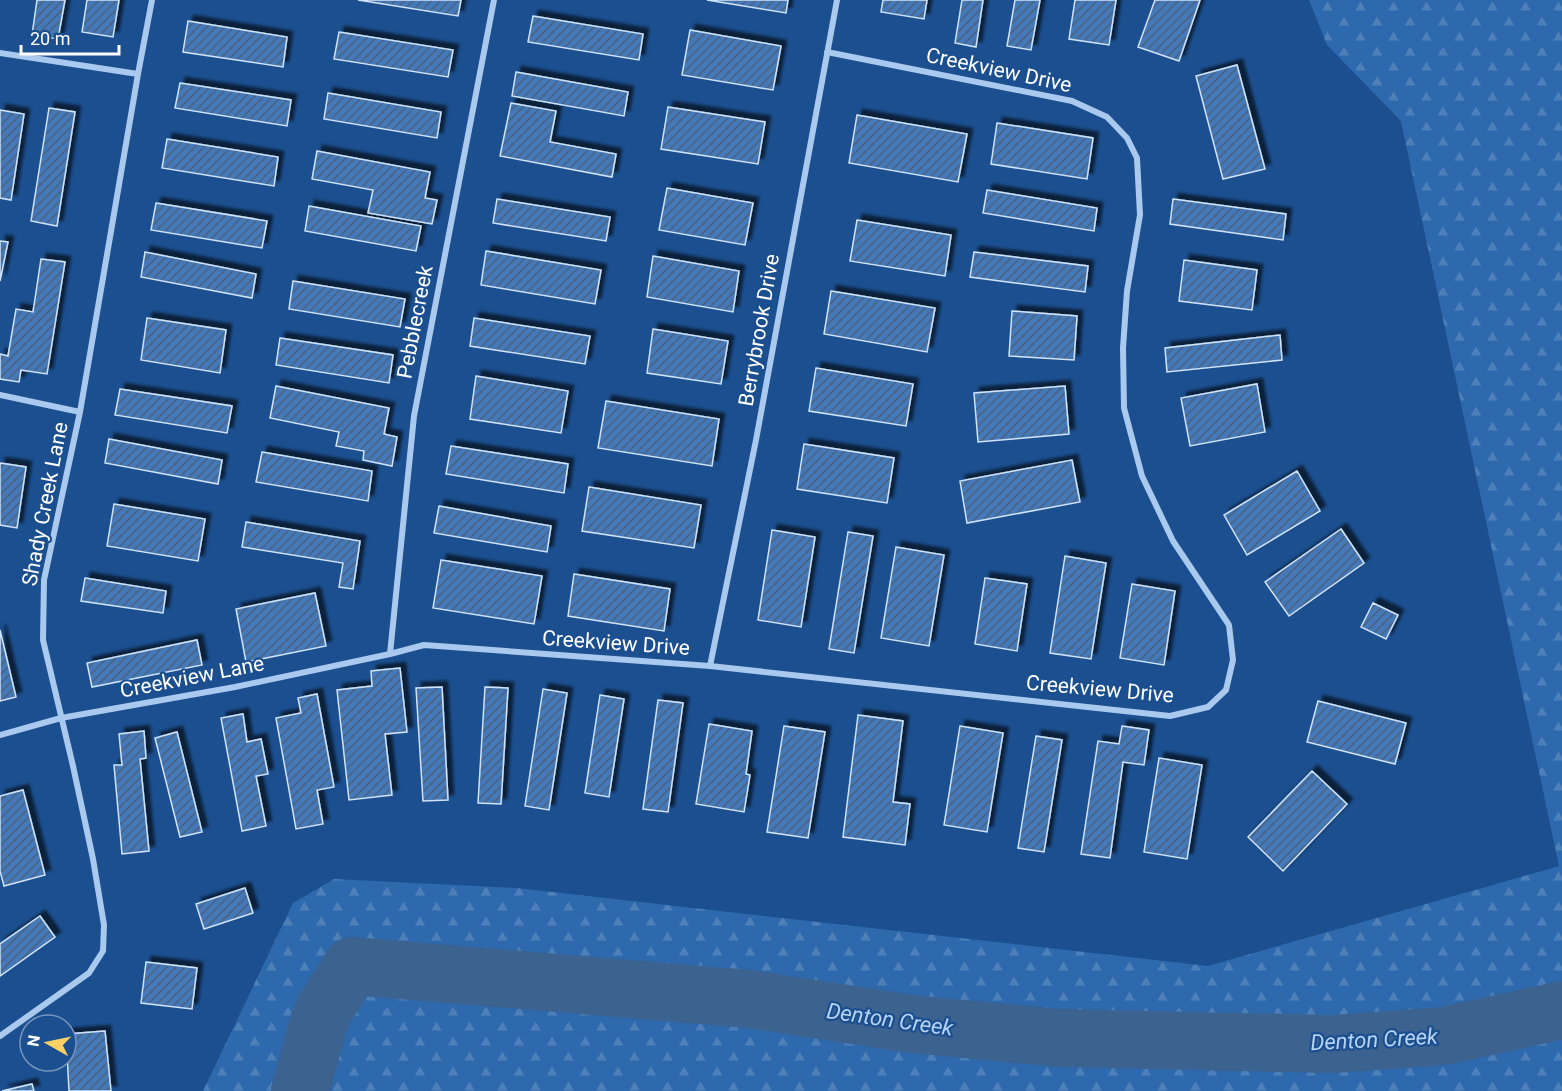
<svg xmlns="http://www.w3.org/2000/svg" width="1562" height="1091" viewBox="0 0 1562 1091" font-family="Roboto,sans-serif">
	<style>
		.forest { fill: url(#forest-firs) }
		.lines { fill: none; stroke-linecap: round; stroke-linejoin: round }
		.river { stroke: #3c6290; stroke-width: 58 }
		.building { fill: url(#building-hatch); stroke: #cfe3fa; stroke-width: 1.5; filter: url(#shadow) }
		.street { stroke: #a9c9ee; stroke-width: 6 }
		.labels { text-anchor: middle; stroke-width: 4.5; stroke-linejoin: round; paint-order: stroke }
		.street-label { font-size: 21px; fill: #fff; stroke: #1b4f8f }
		.water-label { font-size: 22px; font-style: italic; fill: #b5d3f5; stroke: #1b4f8f }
	</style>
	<defs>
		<pattern id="forest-firs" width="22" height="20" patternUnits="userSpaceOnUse" patternTransform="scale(1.5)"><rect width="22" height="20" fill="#2e69ad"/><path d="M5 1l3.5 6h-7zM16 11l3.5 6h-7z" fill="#4d80b9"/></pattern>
		<pattern id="building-hatch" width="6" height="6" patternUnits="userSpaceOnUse" patternTransform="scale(1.5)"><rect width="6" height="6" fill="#4478b7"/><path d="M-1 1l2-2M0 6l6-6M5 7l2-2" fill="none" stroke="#486282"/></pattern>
		<filter id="shadow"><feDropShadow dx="5.5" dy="-5.5" stdDeviation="1.5" flood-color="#0009"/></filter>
	</defs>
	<rect width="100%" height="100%" fill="#1b4f8f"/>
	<!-- forest -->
	<path class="forest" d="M 1309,0 L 1562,0 L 1562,1091 L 203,1091 L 293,903 L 334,879 L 517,888 L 1208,966 L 1559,866 L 1401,121 L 1327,45 Z"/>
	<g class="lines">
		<!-- river -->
		<path class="river" d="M 300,1091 L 319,1022 L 324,1010 L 352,966 L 749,999 L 912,1024 L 1059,1038 L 1333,1044 L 1444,1036 L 1562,1010"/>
	</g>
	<!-- building -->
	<path class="building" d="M 37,0 L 65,0 L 58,39 L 32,35 Z
		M 87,0 L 119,0 L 113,37 L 82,32 Z
		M 358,0 L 461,0 L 458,16 Z
		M 707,0 L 788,0 L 786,13 Z
		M 883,0 L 927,0 L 924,19 L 881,12 Z
		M 962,0 L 983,0 L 976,47 L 955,43 Z
		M 1015,0 L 1040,0 L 1031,50 L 1007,46 Z
		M 1075,0 L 1116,0 L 1109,45 L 1069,39 Z
		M 1155,0 L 1200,0 L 1179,61 L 1138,47 Z
		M 533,16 L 643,34 L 639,60 L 528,42 Z
		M 188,21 L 287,37 L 283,67 L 183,52 Z
		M 690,30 L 781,46 L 773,90 L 682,75 Z
		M 339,32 L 453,50 L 448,77 L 334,59 Z
		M 1237,65 L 1265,169 L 1223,179 L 1196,76 Z
		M 516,72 L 628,92 L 624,116 L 512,96 Z
		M 180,83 L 291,100 L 287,126 L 175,108 Z
		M 328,93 L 441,112 L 437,138 L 324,119 Z
		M 511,103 L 556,111 L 550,142 L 616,154 L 612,177 L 500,156 Z
		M 668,107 L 765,122 L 758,164 L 661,149 Z
		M 49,108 L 75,112 L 57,226 L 31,221 Z
		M 0,110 L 24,114 L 11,200 L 0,198 Z
		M 857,115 L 967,134 L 958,182 L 849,163 Z
		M 997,123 L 1093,138 L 1087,179 L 991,164 Z
		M 167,139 L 278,157 L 274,186 L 162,168 Z
		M 317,151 L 430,172 L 425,198 L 437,200 L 432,224 L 368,213 L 373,190 L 312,179 Z
		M 667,188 L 753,203 L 745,245 L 659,230 Z
		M 987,190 L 1097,208 L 1094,231 L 983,213 Z
		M 497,199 L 610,217 L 606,241 L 493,223 Z
		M 1173,199 L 1286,214 L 1283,240 L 1170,224 Z
		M 156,203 L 267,221 L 262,248 L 151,230 Z
		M 309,206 L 421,226 L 416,251 L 305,231 Z
		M 857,220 L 951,235 L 945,276 L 850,261 Z
		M 0,241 L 8,242 L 0,281 Z
		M 486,251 L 601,270 L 595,304 L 481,285 Z
		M 145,252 L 256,274 L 252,298 L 141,277 Z
		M 974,252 L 1088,266 L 1085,292 L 970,277 Z
		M 653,256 L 739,271 L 733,312 L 647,297 Z
		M 41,259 L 65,262 L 47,374 L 21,370 L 19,382 L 0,379 L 0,354 L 8,356 L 16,309 L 33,312 Z
		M 1184,260 L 1257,270 L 1252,310 L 1179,301 Z
		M 293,281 L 405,299 L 400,327 L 289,309 Z
		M 831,291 L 935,308 L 927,352 L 824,334 Z
		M 1012,311 L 1077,316 L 1074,360 L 1009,356 Z
		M 147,318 L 226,330 L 220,373 L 141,360 Z
		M 474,318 L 590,336 L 585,364 L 470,346 Z
		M 653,329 L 728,341 L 721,384 L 647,373 Z
		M 1280,335 L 1282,360 L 1167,372 L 1165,348 Z
		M 280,338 L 393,355 L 389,383 L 276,365 Z
		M 816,368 L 913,384 L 906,426 L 809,411 Z
		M 476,376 L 568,391 L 561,433 L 470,419 Z
		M 1257,384 L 1265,432 L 1190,446 L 1181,398 Z
		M 276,386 L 389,408 L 384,434 L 397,437 L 392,466 L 363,460 L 364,451 L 336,446 L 339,432 L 270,418 Z
		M 1065,386 L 1069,434 L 978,442 L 974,393 Z
		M 120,389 L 232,406 L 227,433 L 115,415 Z
		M 606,401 L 719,419 L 712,466 L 598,448 Z
		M 109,439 L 222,460 L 218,484 L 105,463 Z
		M 804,444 L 894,458 L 887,503 L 797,489 Z
		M 451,446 L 568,464 L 564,493 L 446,474 Z
		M 262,452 L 372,471 L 368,501 L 256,482 Z
		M 1072,460 L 1080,502 L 967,523 L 960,481 Z
		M 0,463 L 26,467 L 17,528 L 0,525 Z
		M 1297,471 L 1320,511 L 1247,555 L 1224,515 Z
		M 589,487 L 701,505 L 694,548 L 582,531 Z
		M 114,504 L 205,519 L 198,561 L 107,546 Z
		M 439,506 L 551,526 L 547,552 L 434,533 Z
		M 246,522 L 360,541 L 353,589 L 339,587 L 343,563 L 242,547 Z
		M 1341,529 L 1364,563 L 1289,616 L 1265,582 Z
		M 772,530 L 815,537 L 801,627 L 758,620 Z
		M 848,532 L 873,536 L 854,653 L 829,649 Z
		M 896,547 L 944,555 L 929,646 L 881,638 Z
		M 1065,556 L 1106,563 L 1091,659 L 1050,653 Z
		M 441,560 L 542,576 L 534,624 L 433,608 Z
		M 574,574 L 670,589 L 664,631 L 568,616 Z
		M 85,578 L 166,591 L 163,613 L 81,601 Z
		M 985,578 L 1027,584 L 1017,651 L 975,644 Z
		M 1132,584 L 1175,591 L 1164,665 L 1120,658 Z
		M 315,593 L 326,646 L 246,662 L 236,609 Z
		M 1373,603 L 1398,615 L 1386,639 L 1361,627 Z
		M 0,630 L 16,697 L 0,701 Z
		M 197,640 L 202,665 L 92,687 L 87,663 Z
		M 400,668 L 407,732 L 385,734 L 392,795 L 349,800 L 337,690 L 372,686 L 371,671 Z
		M 442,687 L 448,800 L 423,801 L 416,688 Z
		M 485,687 L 508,688 L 501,804 L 478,803 Z
		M 543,689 L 567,693 L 549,810 L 525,806 Z
		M 317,694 L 334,787 L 317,790 L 323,824 L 296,829 L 276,718 L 301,713 L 298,698 Z
		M 600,695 L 624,699 L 609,797 L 585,793 Z
		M 658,700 L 683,703 L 668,812 L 643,809 Z
		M 1318,701 L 1406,723 L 1395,764 L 1307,742 Z
		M 243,714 L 247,742 L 261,739 L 268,774 L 256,776 L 266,826 L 242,831 L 221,718 Z
		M 858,715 L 903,721 L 893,802 L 910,804 L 905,845 L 843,837 Z
		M 709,724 L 752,731 L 746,774 L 750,775 L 744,812 L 696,804 Z
		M 784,726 L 825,732 L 808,838 L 767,832 Z
		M 960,726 L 1003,733 L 987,832 L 944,825 Z
		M 1122,726 L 1149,730 L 1144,765 L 1123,762 L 1110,858 L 1081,854 L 1098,741 L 1119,744 Z
		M 144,731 L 146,758 L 140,759 L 149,851 L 122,854 L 114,765 L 122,765 L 119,734 Z
		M 177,732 L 202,832 L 180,837 L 155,738 Z
		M 1036,736 L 1062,740 L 1044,852 L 1018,848 Z
		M 1159,758 L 1202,765 L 1187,859 L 1144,852 Z
		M 1312,771 L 1347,804 L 1283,871 L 1248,837 Z
		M 23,790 L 45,875 L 4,886 L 0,871 L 0,796 Z
		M 245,888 L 253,913 L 204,929 L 196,904 Z
		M 40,916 L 55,937 L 0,976 L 0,944 Z
		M 146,962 L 197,968 L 192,1009 L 141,1003 Z
		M 105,1031 L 111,1091 L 69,1091 L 66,1034 Z
		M 32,1084 L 34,1091 L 2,1091 Z"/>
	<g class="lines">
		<!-- street -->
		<path class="street" d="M 0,53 L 138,74
			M 0,395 L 80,412
			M 390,654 L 414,416 L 494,0
			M 710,666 L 756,440 L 837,0
			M 0,735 L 61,718 L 235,687 L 390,654 L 424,645 L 710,666 L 1170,716 L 1208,707 L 1226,690 L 1233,660 L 1229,625 L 1173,541 L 1142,476 L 1124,408 L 1123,348 L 1127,291 L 1140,215 L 1137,158 L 1127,138 L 1107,117 L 1072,101 L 827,52
			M 0,1036 L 89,973 L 103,951 L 104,925 L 93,859 L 73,766 L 43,640 L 44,580 L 80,412 L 138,74 L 152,0"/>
	</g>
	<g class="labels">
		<!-- street labels -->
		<g class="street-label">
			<text transform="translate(999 70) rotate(12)" y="7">Creekview Drive</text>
			<text transform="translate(415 322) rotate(-79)" y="7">Pebblecreek</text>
			<text transform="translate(759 330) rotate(-80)" y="7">Berrybrook Drive</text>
			<text transform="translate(45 504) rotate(-79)" y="7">Shady Creek Lane</text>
			<text transform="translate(616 643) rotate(4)" y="7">Creekview Drive</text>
			<text transform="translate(192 677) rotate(-11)" y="7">Creekview Lane</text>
			<text transform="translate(1100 689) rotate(5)" y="7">Creekview Drive</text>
		</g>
		<!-- water labels -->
		<g class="water-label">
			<text transform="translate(890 1019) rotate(8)" y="8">Denton Creek</text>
			<text transform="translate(1374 1039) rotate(-3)" y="8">Denton Creek</text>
		</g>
	</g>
	<!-- north arrow -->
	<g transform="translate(48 1043) rotate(279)"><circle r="28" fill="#1b4f8f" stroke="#7695bc" stroke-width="1.5"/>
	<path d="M0-4.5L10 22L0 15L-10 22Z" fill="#ffd166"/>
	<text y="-9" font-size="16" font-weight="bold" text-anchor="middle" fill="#ffffff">N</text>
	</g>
	<!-- scale -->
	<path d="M21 45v9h98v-9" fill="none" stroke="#ffffff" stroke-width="3"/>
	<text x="30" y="45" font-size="18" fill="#ffffff" stroke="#1b4f8f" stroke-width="4.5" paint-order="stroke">20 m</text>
</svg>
